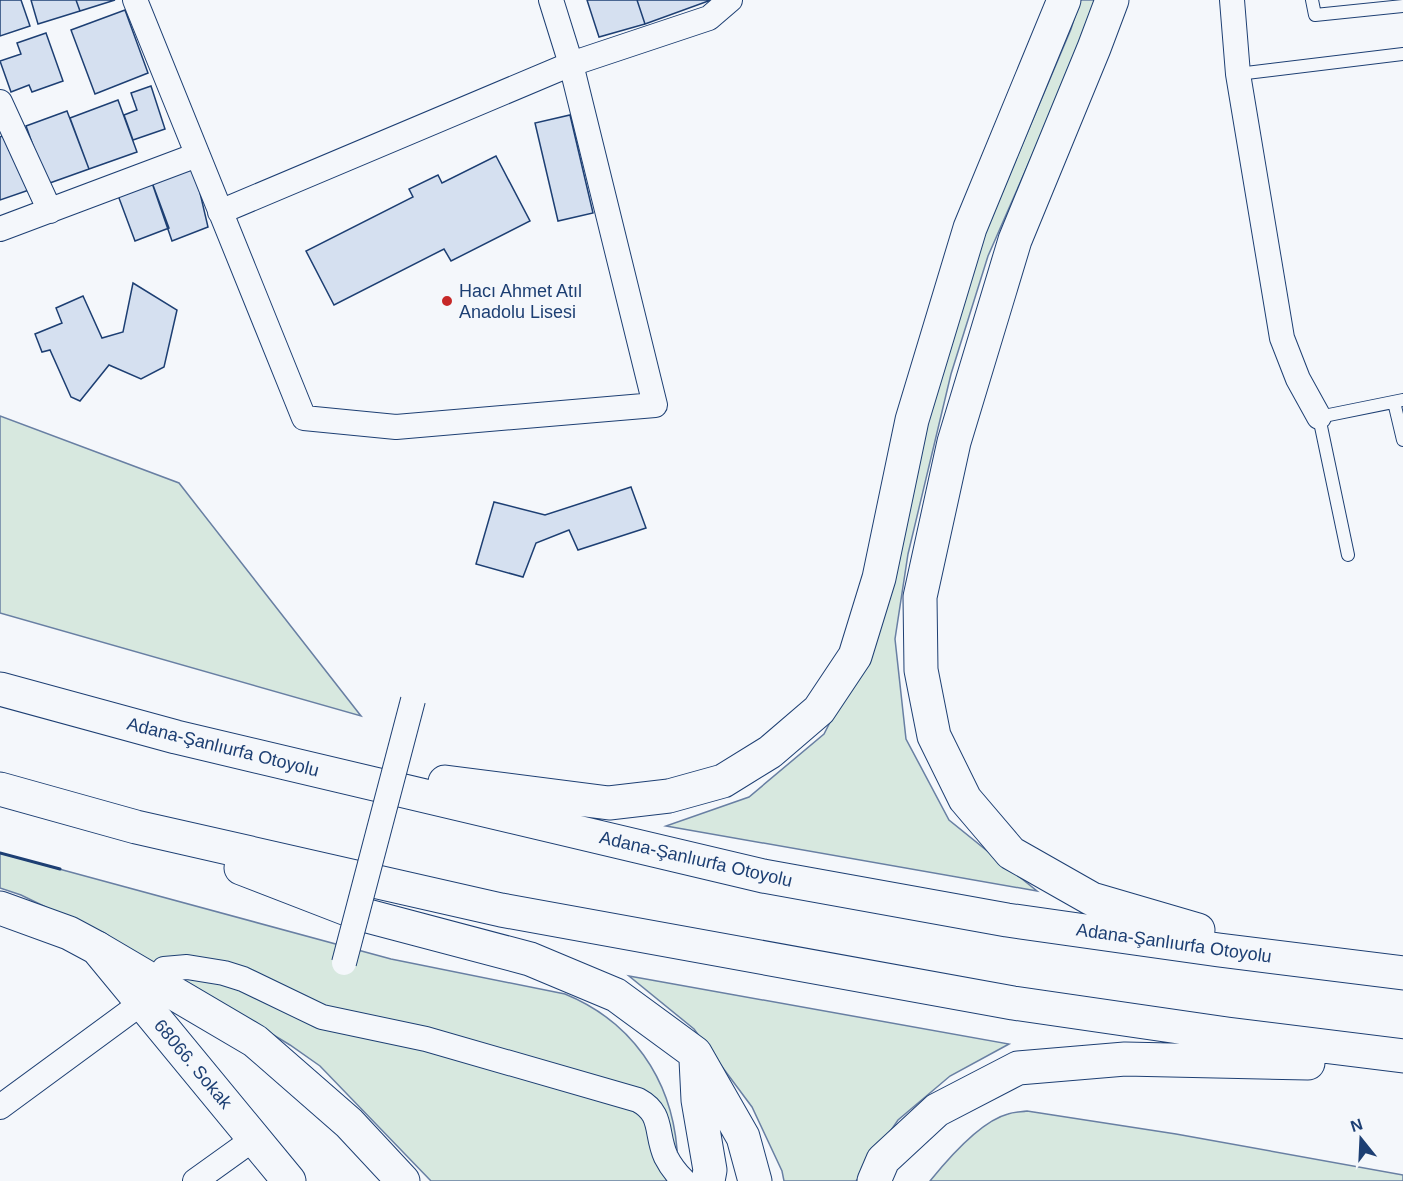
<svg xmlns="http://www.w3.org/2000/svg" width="1403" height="1181" viewBox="0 0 1403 1181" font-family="Helvetica,sans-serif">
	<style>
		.green { fill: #d7e8df; stroke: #687fa3; stroke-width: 1.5 }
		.building { fill: #d5e0f0; stroke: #1d3f73; stroke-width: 1.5 }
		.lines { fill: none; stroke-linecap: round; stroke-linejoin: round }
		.lane-casing { stroke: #1d3f73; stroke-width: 14 }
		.street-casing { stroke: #1d3f73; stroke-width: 26 }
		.secondary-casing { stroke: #1d3f73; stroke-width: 35 }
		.highway-casing { stroke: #1d3f73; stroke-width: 35 }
		.lane { stroke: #f4f7fb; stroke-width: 12 }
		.street { stroke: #f4f7fb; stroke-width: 24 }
		.secondary { stroke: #f4f7fb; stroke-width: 33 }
		.highway { stroke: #f4f7fb; stroke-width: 33 }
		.street-bridge-casing { stroke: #1d3f73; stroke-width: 26; stroke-linecap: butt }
		.street-bridge { stroke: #f4f7fb; stroke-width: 24 }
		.wall { stroke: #1d3f73; stroke-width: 3 }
		.poi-dot { fill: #c62828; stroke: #f4f7fb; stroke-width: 2 }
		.labels { text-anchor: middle; stroke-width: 4.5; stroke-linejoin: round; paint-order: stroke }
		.poi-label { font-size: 18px; fill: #1d3f73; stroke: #f4f7fb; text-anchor: start }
		.street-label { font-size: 18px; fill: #1d3f73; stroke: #f4f7fb }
	</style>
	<rect width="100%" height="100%" fill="#f4f7fb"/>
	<!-- green -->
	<path class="green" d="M 1080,0 L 1096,0 L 1088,28 L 988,256 L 951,374 L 908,554 L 895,639 L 906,739 L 949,820 L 1037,891 L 666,826 L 749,797 L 824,734 L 875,634 L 940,365 L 976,254 L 1071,29 Z
		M 0,416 L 179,483 L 361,716 L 0,613 Z
		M 0,853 L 391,959 L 565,994 C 631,1021 671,1078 677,1149 C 678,1159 676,1171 675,1181 L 431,1181 L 320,1066 L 290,1045 L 177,976 L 56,912 L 21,895 L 0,888 Z
		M 629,976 L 1009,1044 L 950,1076 L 898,1120 L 856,1181 L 784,1181 L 782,1171 L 752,1107 L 694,1029 Z
		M 1027,1111 L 1176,1134 L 1403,1175 L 1403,1181 L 930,1181 C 947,1160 981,1121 1008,1114 C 1014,1112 1021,1112 1027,1111 Z"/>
	<!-- building -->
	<path class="building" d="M 0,0 L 21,0 L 30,26 L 0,36 Z
		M 31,0 L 76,0 L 80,11 L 38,24 Z
		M 76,0 L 115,0 L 80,11 Z
		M 587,0 L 637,0 L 645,24 L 599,37 Z
		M 637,0 L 711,0 L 645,24 Z
		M 125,10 L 148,73 L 95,94 L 71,30 Z
		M 46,33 L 63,81 L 32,92 L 29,85 L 11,92 L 0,61 L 21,54 L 17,43 Z
		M 151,86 L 165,129 L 133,140 L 124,115 L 137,110 L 131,93 Z
		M 118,100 L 137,152 L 89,169 L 70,118 Z
		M 67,111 L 89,169 L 47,184 L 26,126 Z
		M 570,115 L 593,213 L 558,221 L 535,123 Z
		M 8,133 L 29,190 L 0,200 L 0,137 Z
		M 496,156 L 530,221 L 451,261 L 444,249 L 334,305 L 306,251 L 413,197 L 409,189 L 438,175 L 442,183 Z
		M 193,163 L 208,227 L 172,241 L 150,177 Z
		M 150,177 L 169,228 L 135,241 L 116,190 Z
		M 133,283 L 177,310 L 164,367 L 141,379 L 109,365 L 80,401 L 71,397 L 50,350 L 42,352 L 35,334 L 62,323 L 56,308 L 83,296 L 102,338 L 123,332 Z
		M 631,487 L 646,528 L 578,550 L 569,530 L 536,543 L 523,577 L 476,564 L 494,502 L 545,515 Z"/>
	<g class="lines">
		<defs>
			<path id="lane" d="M 1312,0 L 1315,15 L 1403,6
				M 1238,74 L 1403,54
				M 1394,402 L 1403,440
				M 1348,555 L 1319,417 L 1403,400"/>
			<path id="street" d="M 135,0 L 304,418 L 396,427 L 655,405 L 571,64 L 551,0
				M 1232,0 L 1238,74 L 1282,338 L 1298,379 L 1319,417
				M 0,102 L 50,211
				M 220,212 L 571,64 L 709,18 L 730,0
				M 0,229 L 197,155
				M 164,969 L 187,967 L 224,973 L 243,979 L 322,1017 L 426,1039 L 638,1100 C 664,1114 655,1133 666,1157 C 670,1165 676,1173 683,1180
				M 0,1107 L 143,1002
				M 195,1181 L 255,1138"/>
			<path id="secondary" d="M 0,908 L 69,933 L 97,948 L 289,1181"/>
			<path id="highway" d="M 1112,0 L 1094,48 L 1015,240 L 954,442 L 920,597 L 921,670 L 934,736 L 965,799 L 1011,853 L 1092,899 L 1198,930
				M 0,689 L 176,737 L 763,876 L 1007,920 L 1219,950 L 1403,973
				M 445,782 L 609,803 L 669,796 L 723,781 L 770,752 L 819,710 L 855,656 L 879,578 L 912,420 L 970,228 L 1064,0
				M 0,789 L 136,827 L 501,910 L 1013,1003 L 1227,1034 L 1403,1056
				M 241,868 L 360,914 L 530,959 L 616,995 L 695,1053 L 743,1137 L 755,1181
				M 97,948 L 255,1041 L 349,1123 L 403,1181
				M 696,1060 L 698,1100 L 710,1170 L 708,1181
				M 874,1181 L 883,1160 L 937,1110 L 1018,1068 L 1125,1059 L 1308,1063"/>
		</defs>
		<!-- lane casing -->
		<use href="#lane" class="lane-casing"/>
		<!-- street casing -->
		<use href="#street" class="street-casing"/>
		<!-- secondary casing -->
		<use href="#secondary" class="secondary-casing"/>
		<!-- highway casing -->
		<use href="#highway" class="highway-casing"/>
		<!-- lane -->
		<use href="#lane" class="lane"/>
		<!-- street -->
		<use href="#street" class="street"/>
		<!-- secondary -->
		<use href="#secondary" class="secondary"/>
		<!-- highway -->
		<use href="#highway" class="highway"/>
		<defs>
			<path id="street-bridge" d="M 344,963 L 413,700"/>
		</defs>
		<!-- street-bridge casing -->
		<use href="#street-bridge" class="street-bridge-casing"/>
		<!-- street-bridge -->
		<use href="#street-bridge" class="street-bridge"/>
		<!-- wall -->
		<path class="wall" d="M 0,853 L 60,869"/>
	</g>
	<!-- markers -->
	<circle class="poi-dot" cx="447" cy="301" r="6"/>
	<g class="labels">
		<!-- poi labels -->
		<g class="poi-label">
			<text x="459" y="297">Hacı Ahmet Atıl<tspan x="459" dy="21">Anadolu Lisesi</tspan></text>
		</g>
		<!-- street labels -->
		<g class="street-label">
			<text transform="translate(223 747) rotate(14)" y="6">Adana-Şanlıurfa Otoyolu</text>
			<text transform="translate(696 859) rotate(13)" y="6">Adana-Şanlıurfa Otoyolu</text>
			<text transform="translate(1174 943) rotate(8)" y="6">Adana-Şanlıurfa Otoyolu</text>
			<text transform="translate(193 1064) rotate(50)" y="6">68066. Sokak</text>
		</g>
	</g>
	<!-- north arrow -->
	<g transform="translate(1361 1139) rotate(342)" stroke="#f4f7fb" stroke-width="4.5" paint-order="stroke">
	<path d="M0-4.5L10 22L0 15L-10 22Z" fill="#1d3f73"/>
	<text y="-9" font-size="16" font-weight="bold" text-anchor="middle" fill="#1d3f73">N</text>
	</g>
</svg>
